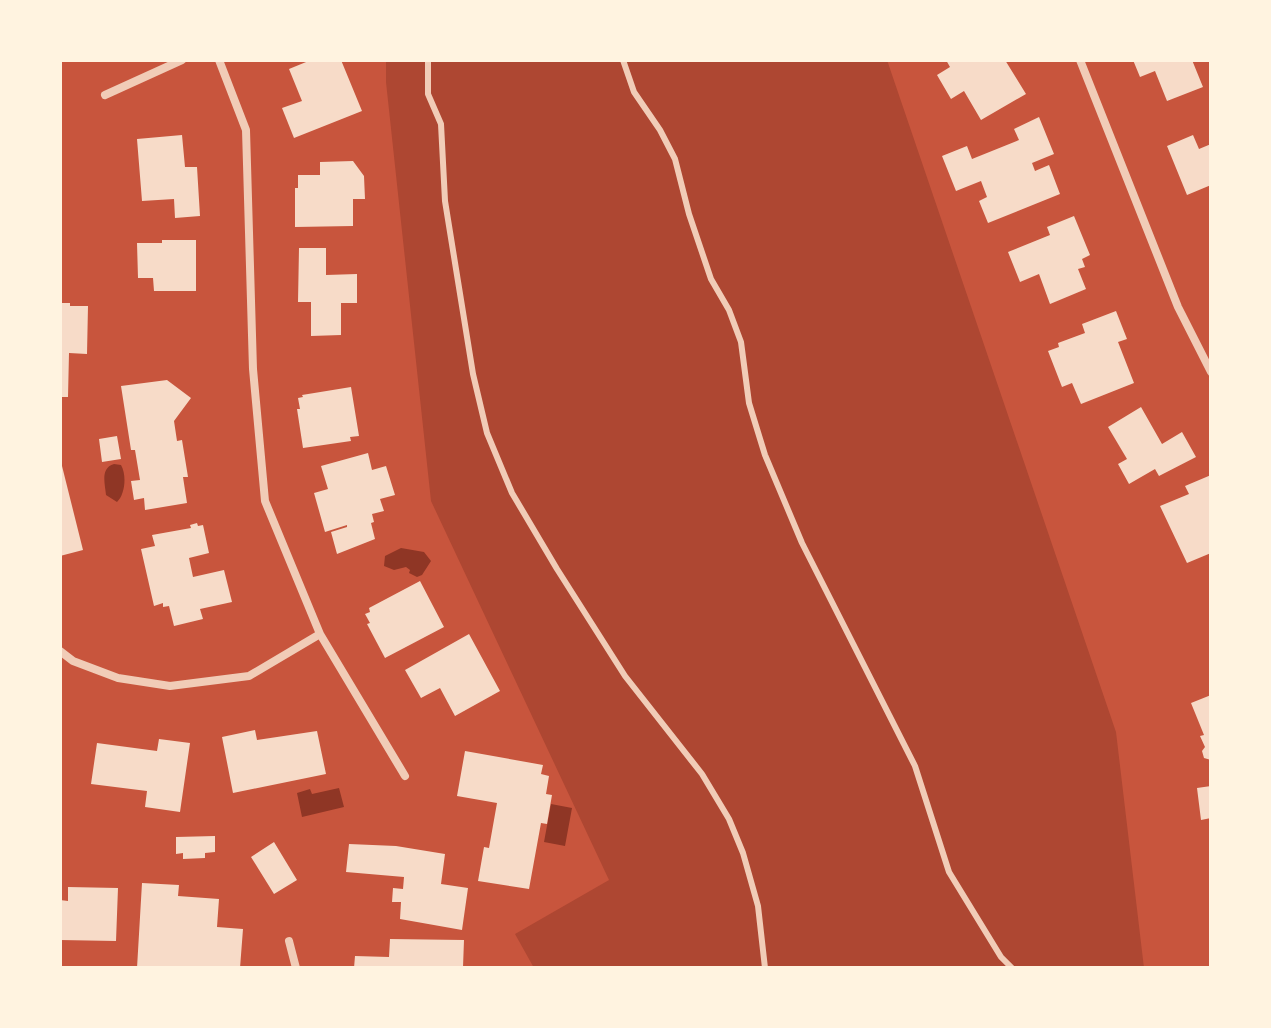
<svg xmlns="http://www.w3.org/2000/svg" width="1271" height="1028" viewBox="0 0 1271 1028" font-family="'Asap Condensed',sans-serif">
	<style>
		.green { fill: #ae4732 }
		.water { fill: #8f3625 }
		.building { fill: #f7dbc8 }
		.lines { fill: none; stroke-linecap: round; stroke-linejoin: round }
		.service { stroke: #f1ccb7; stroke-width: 6 }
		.minor { stroke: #f1ccb7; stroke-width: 8 }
	</style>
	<rect width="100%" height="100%" fill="#c8553d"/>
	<!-- green -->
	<path class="green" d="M 386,60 L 887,60 L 1116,732 L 1144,968 L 534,968 L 515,934 L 609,880 L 431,501 L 386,82 Z"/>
	<!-- water -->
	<path class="water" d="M 114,464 L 121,465 C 127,475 125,495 117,502 L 106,495 C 105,484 100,468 114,464 Z
		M 401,548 L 424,552 L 431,561 L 422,575 L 417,577 L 409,573 L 410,570 L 406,567 L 394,570 L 384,566 L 385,556 Z
		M 339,788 L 344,807 L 302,817 L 297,793 L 310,789 L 312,794 Z
		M 551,804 L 572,808 L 565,846 L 544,842 Z"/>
	<!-- building -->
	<path class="building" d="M 311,60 L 341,60 L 362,111 L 294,138 L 282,108 L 302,101 L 289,69 Z
		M 946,60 L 1005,60 L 1026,94 L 981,120 L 964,91 L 951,99 L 937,75 L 950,67 Z
		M 1133,60 L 1192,60 L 1203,87 L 1167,101 L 1155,71 L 1140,77 Z
		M 1039,117 L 1054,154 L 1032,163 L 1035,171 L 1049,165 L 1060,194 L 988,223 L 979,201 L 987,197 L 981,181 L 956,191 L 942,156 L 967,146 L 972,159 L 1019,140 L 1014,129 Z
		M 182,135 L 185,167 L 197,167 L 200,216 L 175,218 L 174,199 L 142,201 L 137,139 Z
		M 1193,135 L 1199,149 L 1211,144 L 1211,185 L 1187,195 L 1167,146 Z
		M 353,161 L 364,176 L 365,199 L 353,199 L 353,226 L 295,227 L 295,188 L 298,188 L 298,175 L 320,175 L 320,162 Z
		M 1074,216 L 1090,255 L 1082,259 L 1085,267 L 1078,269 L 1086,289 L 1050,304 L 1039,274 L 1020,282 L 1008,252 L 1050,235 L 1047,227 Z
		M 162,240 L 196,240 L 196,291 L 154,291 L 153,278 L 138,278 L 137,243 L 162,243 Z
		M 299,248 L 326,248 L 326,275 L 357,274 L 357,303 L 341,303 L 341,335 L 311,336 L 311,302 L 298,302 Z
		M 60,303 L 70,303 L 70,306 L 88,306 L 87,354 L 69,353 L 68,397 L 60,397 Z
		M 1116,311 L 1127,339 L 1118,342 L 1134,383 L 1081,404 L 1072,383 L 1062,387 L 1048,351 L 1059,347 L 1058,343 L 1085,333 L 1082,324 Z
		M 167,380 L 191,398 L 174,421 L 177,441 L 182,440 L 188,477 L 183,477 L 187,503 L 145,510 L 144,498 L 134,500 L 131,481 L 140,480 L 135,450 L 131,450 L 121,386 Z
		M 351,387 L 359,436 L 350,437 L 351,441 L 303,448 L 297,409 L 300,409 L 298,398 L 303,397 L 302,395 Z
		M 1141,407 L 1162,444 L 1182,432 L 1196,457 L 1159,476 L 1155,469 L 1129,484 L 1118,464 L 1127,459 L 1108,427 Z
		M 117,436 L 121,459 L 102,462 L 99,439 Z
		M 368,453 L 372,470 L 386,466 L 395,495 L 380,499 L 384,511 L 372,514 L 374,522 L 371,523 L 375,539 L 337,554 L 331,532 L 347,527 L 347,525 L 325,532 L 314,493 L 328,489 L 321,466 Z
		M 60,458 L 83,550 L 60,556 Z
		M 1211,475 L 1211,553 L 1187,563 L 1160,506 L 1189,494 L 1185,486 Z
		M 197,523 L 198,526 L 203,525 L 209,553 L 189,558 L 193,577 L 224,570 L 232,602 L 200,609 L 203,619 L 174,626 L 169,606 L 163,607 L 163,603 L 154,606 L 141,549 L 155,546 L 152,535 L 191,528 L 190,525 Z
		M 420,581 L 444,627 L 385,658 L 367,624 L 370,623 L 365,614 L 370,612 L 369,608 Z
		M 469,634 L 500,691 L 455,716 L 440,688 L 421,698 L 405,670 Z
		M 1211,695 L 1211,760 L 1204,758 L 1202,751 L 1205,747 L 1200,736 L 1204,735 L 1191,703 Z
		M 255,730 L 257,740 L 317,731 L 326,774 L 233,793 L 222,737 Z
		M 159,739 L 190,743 L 180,812 L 145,807 L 147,791 L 91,784 L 97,743 L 157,751 Z
		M 465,751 L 543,765 L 541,774 L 549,776 L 546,794 L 552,795 L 547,824 L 541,823 L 529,889 L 478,881 L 484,847 L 489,848 L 497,803 L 457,796 Z
		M 1211,786 L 1211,818 L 1201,820 L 1197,788 Z
		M 215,836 L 215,852 L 205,853 L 205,858 L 183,859 L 183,853 L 176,854 L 176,837 Z
		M 274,842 L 297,880 L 274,894 L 251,857 Z
		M 349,844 L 396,846 L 445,854 L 441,884 L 468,888 L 462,930 L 400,919 L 401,902 L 392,902 L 393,888 L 403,889 L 404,877 L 346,872 Z
		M 142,883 L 179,885 L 178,896 L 219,899 L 217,927 L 243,929 L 240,968 L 137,968 Z
		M 68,887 L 118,888 L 116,941 L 60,940 L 60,900 L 68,901 Z
		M 390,939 L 464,940 L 463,967 L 354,968 L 355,956 L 389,957 Z"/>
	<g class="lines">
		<!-- service -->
		<path class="service" d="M 428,60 L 428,94 L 441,124 L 445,201 L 473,374 L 487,433 L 512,493 L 557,569 L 625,676 L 702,774 L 729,819 L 743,853 L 758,906 L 765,968
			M 623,60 L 634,92 L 660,130 L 675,159 L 689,214 L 711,279 L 729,310 L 741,342 L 749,403 L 765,455 L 802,543 L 915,766 L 949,872 L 1001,957 L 1012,968"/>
		<!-- minor -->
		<path class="minor" d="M 219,60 L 246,130 L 253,369 L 265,501 L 320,634 L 405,776
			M 1080,60 L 1178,307 L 1211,372
			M 105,95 L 182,60
			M 60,651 L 73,661 L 118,678 L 170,686 L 249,676 L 320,634
			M 289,941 L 296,968"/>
	</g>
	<!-- border -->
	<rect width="1271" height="1028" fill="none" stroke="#fff3e0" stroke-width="124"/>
</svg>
